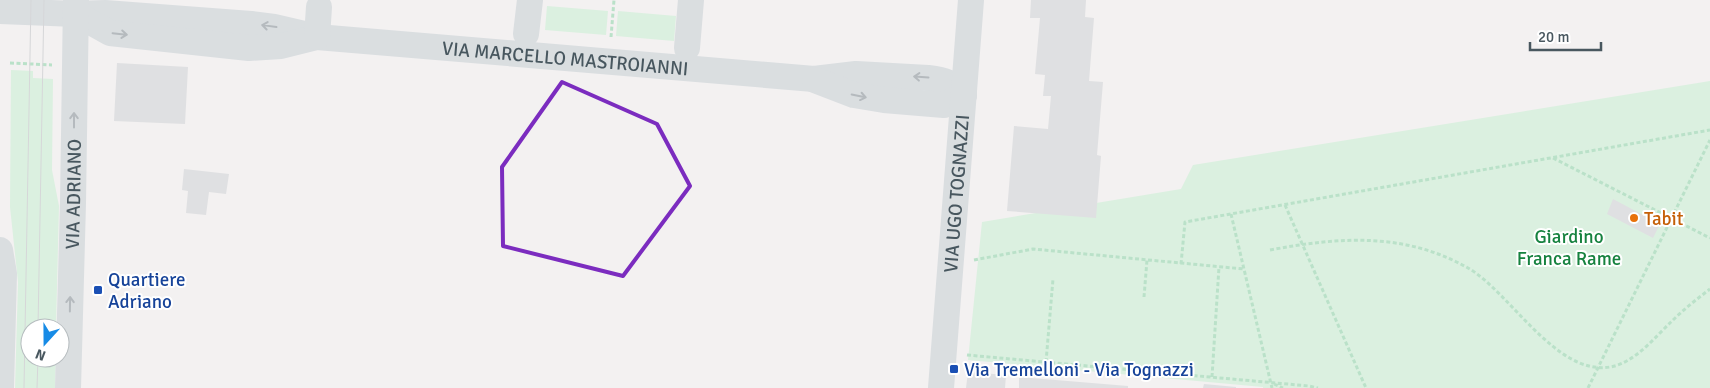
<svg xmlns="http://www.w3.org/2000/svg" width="1710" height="388" viewBox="0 0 1710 388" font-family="Signika,sans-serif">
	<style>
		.green { fill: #bff0cc }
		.building { fill: #c8ccd0 }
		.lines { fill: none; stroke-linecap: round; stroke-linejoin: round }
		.path { stroke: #77cf99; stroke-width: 3; stroke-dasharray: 4 2.5; stroke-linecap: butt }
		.minor { stroke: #bcc7cd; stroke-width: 26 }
		.tram { stroke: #b3b7bb; stroke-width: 1 }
		.oneway { stroke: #6b7980 }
		.marked { fill: none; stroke: #7b2cbf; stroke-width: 4; stroke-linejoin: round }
		.food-dot { fill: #e8710a; stroke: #fff; stroke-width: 2 }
		.transit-dot { fill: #1a4fb4; stroke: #fff; stroke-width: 2 }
		.labels { text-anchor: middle; stroke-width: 4; stroke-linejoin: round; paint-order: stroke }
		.street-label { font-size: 19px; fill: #48575f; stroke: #fff }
		.food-label { font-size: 19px; fill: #c56008; stroke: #fff; text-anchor: start }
		.park-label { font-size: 19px; fill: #16823f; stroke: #fff }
		.transit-label { font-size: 19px; fill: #164399; stroke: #fff; text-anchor: start }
	</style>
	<rect width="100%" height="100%" fill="#f3f1f1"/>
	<!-- green -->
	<path class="green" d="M 547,6 L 608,11 L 606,35 L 545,30 Z
		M 618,11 L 676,16 L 674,41 L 616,36 Z
		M 11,70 L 33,71 L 33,78 L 53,79 L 52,170 L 59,206 L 56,328 L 30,328 L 30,358 L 56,358 L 55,388 L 15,388 L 18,282 L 10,207 Z
		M 1710,81 L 1710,388 L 1263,388 L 1263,387 L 968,360 L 982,222 L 1181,189 L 1193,165 Z"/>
	<!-- building -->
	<path class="building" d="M 1031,0 L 1086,0 L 1085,17 L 1094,18 L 1089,81 L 1103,82 L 1097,155 L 1101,156 L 1096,218 L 1007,211 L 1014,126 L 1048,129 L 1051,96 L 1043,96 L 1045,75 L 1035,74 L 1040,18 L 1030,18 Z
		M 117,63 L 188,67 L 185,124 L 114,121 Z
		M 184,169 L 229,174 L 226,194 L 209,192 L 206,215 L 186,213 L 188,191 L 182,190 Z
		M 1613,199 L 1660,224 L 1653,238 L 1607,214 Z
		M 968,372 L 1006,375 L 1005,388 L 966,388 Z
		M 1019,377 L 1128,386 L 1128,388 L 1019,388 Z
		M 1204,384 L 1236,387 L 1236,388 L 1203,388 Z"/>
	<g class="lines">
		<!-- path -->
		<path class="path" d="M 611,37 L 614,0
			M 10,63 L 52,65
			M 1553,158 L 1710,238
			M 1285,205 L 1366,388
			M 1231,214 L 1272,388
			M 1270,250 C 1339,237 1405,232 1468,268 C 1510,292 1556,376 1610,367 C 1635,363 1655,337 1672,321 C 1684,309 1697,299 1710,289
			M 974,260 L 1033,249 L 1244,269
			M 1181,264 L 1185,222 L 1710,130
			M 1144,297 L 1147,260
			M 967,355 L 1309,386 L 1318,388
			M 1046,362 L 1053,279
			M 1212,377 L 1219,267
			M 1274,384 L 1283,388
			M 1588,388 L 1710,140"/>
		<!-- minor -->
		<g class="minor">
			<path id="s1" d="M 0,11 L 76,14 L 105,13 L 251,24 L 274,27 L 317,37 L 814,79 L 856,74 L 928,78 C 944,80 953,82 964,95"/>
			<path d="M 76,14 L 110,33 L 249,48 L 281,46 L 313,38"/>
			<path d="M 526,34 L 530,0"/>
			<path d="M 317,37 L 319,7"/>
			<path d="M 687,48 L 691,0"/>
			<path d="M 815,80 L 854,95 L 884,100 L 944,105 L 964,95"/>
			<path d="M 0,250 L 4,274 L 1,388"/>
			<path id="s2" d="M 68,388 L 73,203 L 76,0"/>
			<path id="s3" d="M 941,388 L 971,0"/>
		</g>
		<!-- tram -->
		<path class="tram" d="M 38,328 L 44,0
			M 24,388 L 31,0
			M 37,388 L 38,358"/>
	</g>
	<!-- one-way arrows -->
	<defs><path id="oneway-shaft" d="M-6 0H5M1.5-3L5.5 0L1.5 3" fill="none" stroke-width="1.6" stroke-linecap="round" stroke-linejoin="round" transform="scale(1.25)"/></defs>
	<g class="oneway">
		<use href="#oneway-shaft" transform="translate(269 26) rotate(-172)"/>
		<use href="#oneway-shaft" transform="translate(120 34) rotate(6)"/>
		<use href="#oneway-shaft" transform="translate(921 77) rotate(-176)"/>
		<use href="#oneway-shaft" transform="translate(859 96) rotate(12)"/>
		<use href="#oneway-shaft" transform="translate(74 120) rotate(-90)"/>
		<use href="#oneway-shaft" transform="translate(70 304) rotate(-89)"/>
	</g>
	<!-- marked area -->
	<path d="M0 0H1710V388H0ZM 562,82 L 657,124 L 690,186 L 623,276 L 503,246 L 502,167 Z" fill="#f3f1f1" fill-opacity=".55" fill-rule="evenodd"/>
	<path class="marked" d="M 562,82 L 657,124 L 690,186 L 623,276 L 503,246 L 502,167 Z"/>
	<!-- markers -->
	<circle class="food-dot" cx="1634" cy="218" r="5"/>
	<g class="transit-dot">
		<rect x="93" y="285" width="10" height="10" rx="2.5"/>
		<rect x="949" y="364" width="10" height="10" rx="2.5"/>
	</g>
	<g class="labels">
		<!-- street labels -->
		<g class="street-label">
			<text dy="7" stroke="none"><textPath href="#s1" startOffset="568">VIA MARCELLO MASTROIANNI</textPath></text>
			<text dy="7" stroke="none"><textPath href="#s2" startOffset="194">VIA ADRIANO</textPath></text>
			<text dy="7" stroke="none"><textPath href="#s3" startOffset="195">VIA UGO TOGNAZZI</textPath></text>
		</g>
		<!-- food labels -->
		<g class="food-label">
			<text x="1644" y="225">Tabit</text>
		</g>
		<!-- park labels -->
		<g class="park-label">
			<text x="1569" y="243">Giardino<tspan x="1569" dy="22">Franca Rame</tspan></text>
		</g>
		<!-- transit labels -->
		<g class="transit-label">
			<text x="108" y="286">Quartiere<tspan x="108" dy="22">Adriano</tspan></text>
			<text x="964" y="376">Via Tremelloni - Via Tognazzi</text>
		</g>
	</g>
	<!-- north arrow -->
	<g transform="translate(45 343) rotate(201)"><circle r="24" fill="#ffffff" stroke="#b6bcbf"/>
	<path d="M0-4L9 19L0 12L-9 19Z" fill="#178be6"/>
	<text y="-8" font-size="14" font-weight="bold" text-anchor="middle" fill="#48575f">N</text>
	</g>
	<!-- scale -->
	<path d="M1530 42v8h71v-8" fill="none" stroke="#48575f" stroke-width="2.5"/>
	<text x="1538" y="42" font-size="15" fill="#48575f" stroke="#ffffff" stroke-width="4" paint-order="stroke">20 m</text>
</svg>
